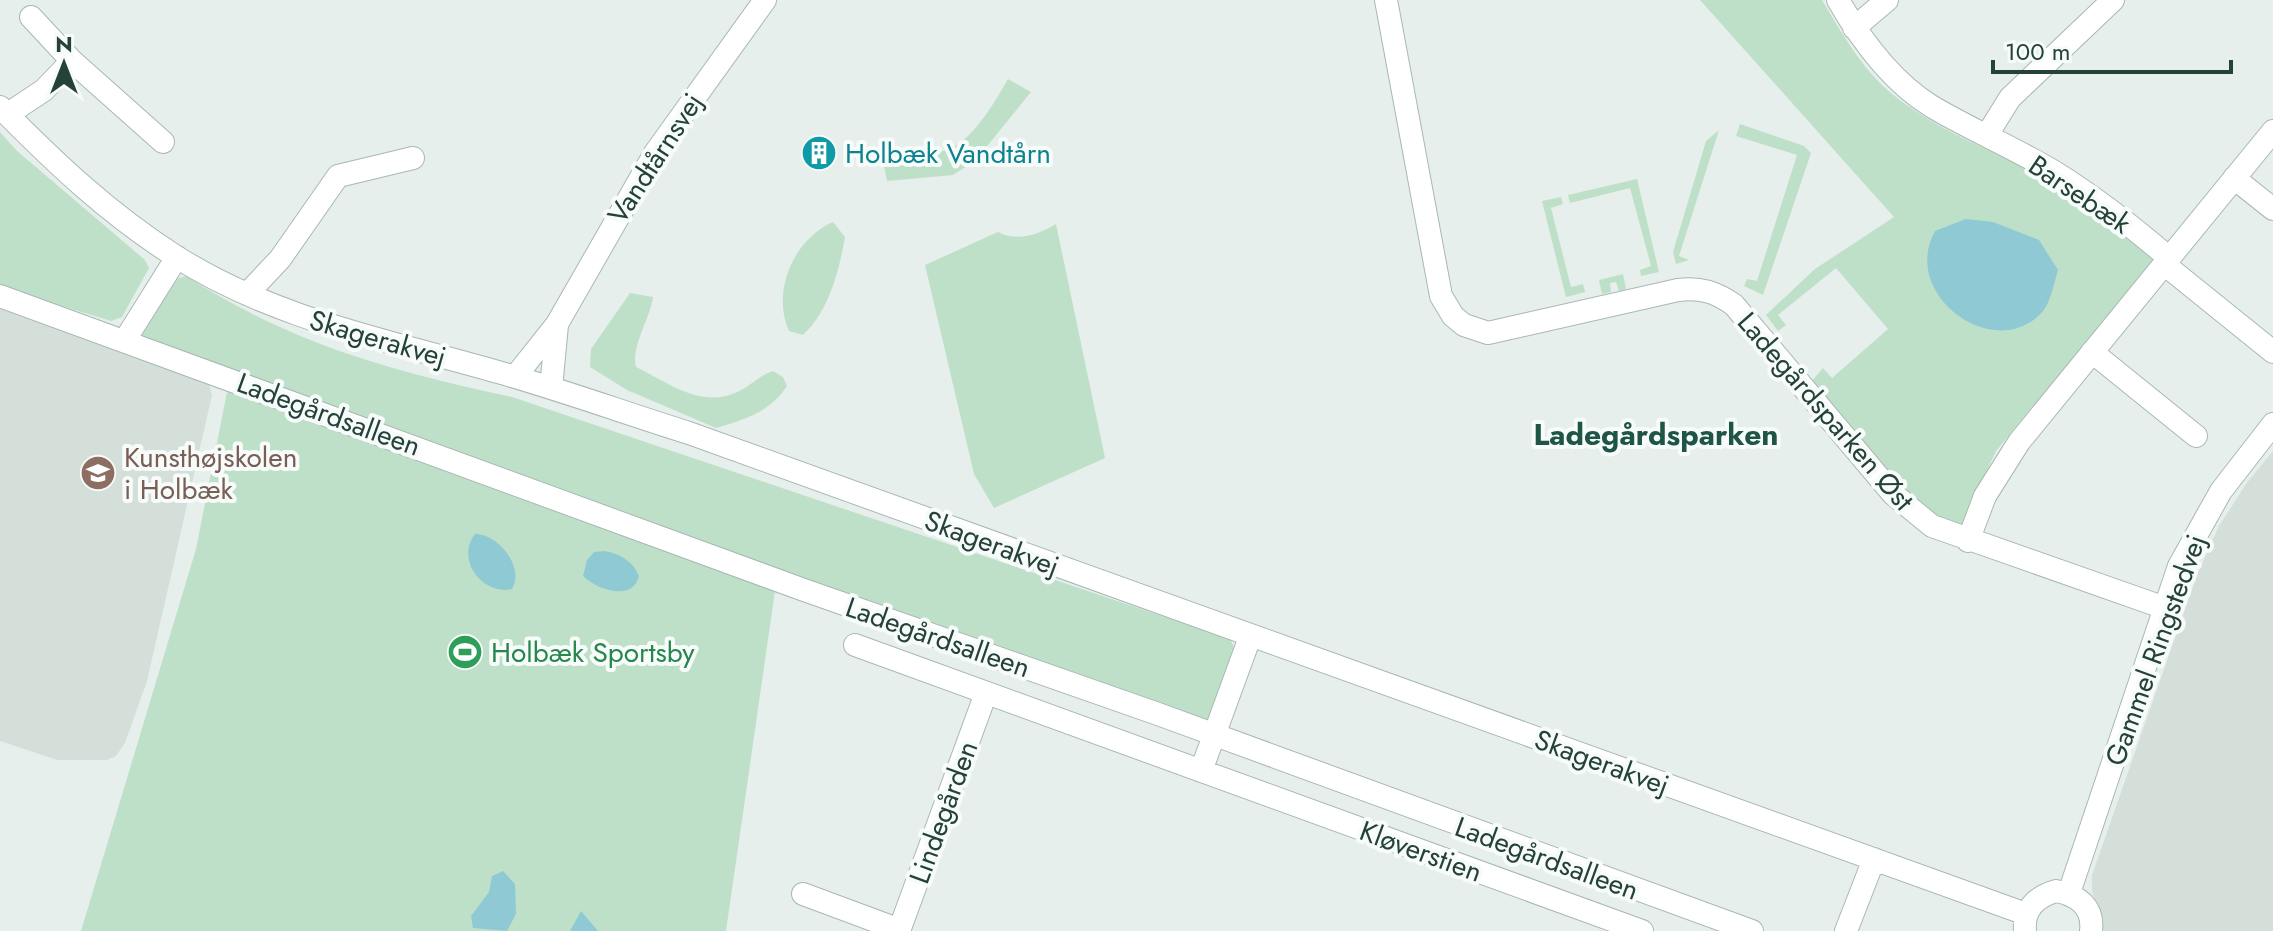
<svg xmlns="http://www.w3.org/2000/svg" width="2273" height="931" viewBox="0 0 2273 931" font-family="Jost,sans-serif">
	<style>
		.built { fill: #d4dfda }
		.green { fill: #bfe0c8 }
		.water { fill: #8ec9d4 }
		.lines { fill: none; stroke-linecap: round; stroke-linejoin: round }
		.minor-casing { stroke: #a8b8b2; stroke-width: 24 }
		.minor { stroke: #fff; stroke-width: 22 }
		.labels { text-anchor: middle; stroke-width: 8; stroke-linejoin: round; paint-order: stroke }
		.culture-label { font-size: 28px; fill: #0d838f; stroke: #f7fbf9; text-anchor: start }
		.street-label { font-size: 28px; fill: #24423a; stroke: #f7fbf9 }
		.education-label { font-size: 28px; fill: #785e54; stroke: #f7fbf9; text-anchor: start }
		.leisure-label { font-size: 28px; fill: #27864d; stroke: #f7fbf9; text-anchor: start }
		.neighbourhood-label { font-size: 30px; font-weight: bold; fill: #1f5548; stroke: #f7fbf9 }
	</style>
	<rect width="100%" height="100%" fill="#e6efeb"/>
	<!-- built -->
	<path class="built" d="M 0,301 L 208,381 L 212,395 L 147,681 L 125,743 L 116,756 L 107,760 L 57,760 L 0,741 Z
		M 2273,451 L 2273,931 L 2101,931 L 2103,925 L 2092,891 L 2092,875 L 2197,575 L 2219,526 L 2246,484 Z"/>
	<!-- green -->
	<path class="green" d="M 1700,0 L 1822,0 C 1842,33 1861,68 1891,93 C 1937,131 1994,151 2046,179 C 2086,201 2119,229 2153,260 L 1996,451 L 1962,524 C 1922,534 1835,413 1810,383 L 1823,368 L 1832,378 L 1888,329 L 1836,268 L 1778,315 L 1786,325 L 1778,331 L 1766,315 L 1815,269 L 1894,217 Z
		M 1008,79 L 1031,92 L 975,161 L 953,175 L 887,181 L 882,156 C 904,154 938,157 957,145 C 978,131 996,100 1008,79 Z
		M 1740,124 L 1804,146 L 1811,153 L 1763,295 L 1744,286 L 1747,279 L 1757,281 L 1797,155 L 1736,136 Z
		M 1719,130 L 1679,256 L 1689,260 L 1676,264 L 1673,252 L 1706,141 Z
		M 0,132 L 16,150 L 145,260 L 149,268 L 122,317 L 111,321 L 0,287 Z
		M 1637,179 L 1659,272 L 1641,276 L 1640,270 L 1651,266 L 1630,188 L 1570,203 L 1568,195 Z
		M 1561,197 L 1563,204 L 1551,208 L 1571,287 L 1583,284 L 1585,292 L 1566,297 L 1542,201 Z
		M 833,222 L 845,237 C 839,271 829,311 803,335 L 789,331 C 771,291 794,239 833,222 Z
		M 1056,224 L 1105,458 L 994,508 L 974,474 L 925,265 L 998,232 C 1018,242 1037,235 1056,224 Z
		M 1623,274 L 1626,289 L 1619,291 L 1616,282 L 1610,283 L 1611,292 L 1602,294 L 1599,280 Z
		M 186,276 C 292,344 391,371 512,397 L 1230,639 L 1234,647 L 1207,726 L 138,339 L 176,279 Z
		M 630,293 L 653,297 C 650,319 631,346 636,367 C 667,382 700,408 735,393 C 750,387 758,376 773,371 L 783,377 L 787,386 C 769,413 745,419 716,428 L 627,390 L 590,367 L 591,349 Z
		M 227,392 L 775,591 L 726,931 L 81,931 L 196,549 Z"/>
	<!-- water -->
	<path class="water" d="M 1966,219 L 1993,222 L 2039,240 L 2058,270 C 2054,283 2051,301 2043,311 C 1997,365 1899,296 1935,231 Z
		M 475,534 C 499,534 525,568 512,589 C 483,596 455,560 475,534 Z
		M 604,551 C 619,553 633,561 639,576 C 633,602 597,590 583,576 L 587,560 L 594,552 Z
		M 503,871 L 515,884 L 516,914 L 507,931 L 473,928 L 471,916 L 489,892 L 492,876 Z
		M 581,911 L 598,931 L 570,931 Z"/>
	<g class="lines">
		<defs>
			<path id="minor" d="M 1386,0 L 1441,296 L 1453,316 L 1464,325 L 1488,333 L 1678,290 C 1700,287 1716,292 1734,305 L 1893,494 L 1932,526 L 2165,608
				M 1838,0 C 1861,40 1891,81 1931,106 C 1971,130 2015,148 2056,173 C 2096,198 2133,227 2169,258
				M 31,17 L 72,61 L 163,142
				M 1854,28 L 1887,0
				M 0,107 C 54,162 109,214 175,256 C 274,319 387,340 498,372 C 562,390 625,413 689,433 L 2026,914
				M 8,114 L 44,90 L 72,61
				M 1987,135 L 2010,98 L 2113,0
				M 2234,178 L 2273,209
				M 2164,264 L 2273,352
				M 247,294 L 280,259 L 338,176 L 413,158
				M 0,296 L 804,590 L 1158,714 L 1752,931
				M 125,340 L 177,257
				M 2092,352 L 2196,436
				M 515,377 L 557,324 L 655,153 L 765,0
				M 551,388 L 557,325
				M 1968,541 L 1985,496 L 2019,442 L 2273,131
				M 855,645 L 1642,931
				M 1201,771 L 1250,637
				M 2069,893 L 2179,566 L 2221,491 L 2273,424
				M 803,894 L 900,930
				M 899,931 L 986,693
				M 1846,931 L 1874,859
				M 2025,931 C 2023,909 2036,897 2056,891 C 2078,895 2094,907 2091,931"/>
		</defs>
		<!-- minor casing -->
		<use href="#minor" class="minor-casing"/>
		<!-- minor -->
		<use href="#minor" class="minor"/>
	</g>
	<!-- icons -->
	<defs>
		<symbol id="building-disc" viewBox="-11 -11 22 22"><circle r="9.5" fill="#0f9aa8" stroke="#f7fbf9"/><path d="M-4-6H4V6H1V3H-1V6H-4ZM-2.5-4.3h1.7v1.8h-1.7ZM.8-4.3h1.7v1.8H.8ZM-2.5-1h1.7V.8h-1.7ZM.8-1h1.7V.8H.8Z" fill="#fff"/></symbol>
		<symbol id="school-disc" viewBox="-11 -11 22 22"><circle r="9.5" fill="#8d6e63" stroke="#f7fbf9"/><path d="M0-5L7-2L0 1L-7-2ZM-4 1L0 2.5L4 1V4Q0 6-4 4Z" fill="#fff"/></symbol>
		<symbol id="stadium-disc" viewBox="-11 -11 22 22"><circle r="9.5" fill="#2e9e5b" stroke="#f7fbf9"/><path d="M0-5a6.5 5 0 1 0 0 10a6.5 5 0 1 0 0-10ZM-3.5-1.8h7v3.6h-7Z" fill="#fff"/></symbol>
	</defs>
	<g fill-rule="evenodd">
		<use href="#building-disc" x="799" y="133" width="40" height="40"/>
		<use href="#school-disc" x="78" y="453" width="40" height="40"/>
		<use href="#stadium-disc" x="445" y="632" width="40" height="40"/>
	</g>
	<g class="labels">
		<!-- culture labels -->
		<g class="culture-label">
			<text x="845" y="163">Holbæk Vandtårn</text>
		</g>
		<!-- street labels -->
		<g class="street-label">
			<text transform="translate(655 158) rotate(-57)" y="10">Vandtårnsvej</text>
			<text transform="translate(2080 194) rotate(34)" y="10">Barsebæk</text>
			<text transform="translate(378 338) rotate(16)" y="10">Skagerakvej</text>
			<text transform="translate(1826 411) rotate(49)" y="10">Ladegårdsparken Øst</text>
			<text transform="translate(329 414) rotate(20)" y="10">Ladegårdsalleen</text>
			<text transform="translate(992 543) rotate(20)" y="10">Skagerakvej</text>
			<text transform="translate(938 637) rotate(19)" y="10">Ladegårdsalleen</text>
			<text transform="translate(2155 650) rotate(-70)" y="10">Gammel Ringstedvej</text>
			<text transform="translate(1602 762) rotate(20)" y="10">Skagerakvej</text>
			<text transform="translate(943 812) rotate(-70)" y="10">Lindegården</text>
			<text transform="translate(1421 851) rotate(20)" y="10">Kløverstien</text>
			<text transform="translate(1547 858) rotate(20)" y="10">Ladegårdsalleen</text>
		</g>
		<!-- education labels -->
		<g class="education-label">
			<text x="124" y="467">Kunsthøjskolen<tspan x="124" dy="32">i Holbæk</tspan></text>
		</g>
		<!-- leisure labels -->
		<g class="leisure-label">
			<text x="491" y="662">Holbæk Sportsby</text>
		</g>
		<!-- neighbourhood labels -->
		<g class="neighbourhood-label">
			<text x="1656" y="445">Ladegårdsparken</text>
		</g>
	</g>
	<!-- north arrow -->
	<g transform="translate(64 64)" stroke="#f7fbf9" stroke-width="6" paint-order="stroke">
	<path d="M0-6L14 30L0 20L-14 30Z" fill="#24423a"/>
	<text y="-12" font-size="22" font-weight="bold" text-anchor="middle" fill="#24423a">N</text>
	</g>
	<!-- scale -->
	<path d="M1993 60v12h238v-12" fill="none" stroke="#24423a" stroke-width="4"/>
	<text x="2005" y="60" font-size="24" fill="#24423a" stroke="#f7fbf9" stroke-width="6" paint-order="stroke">100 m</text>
</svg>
